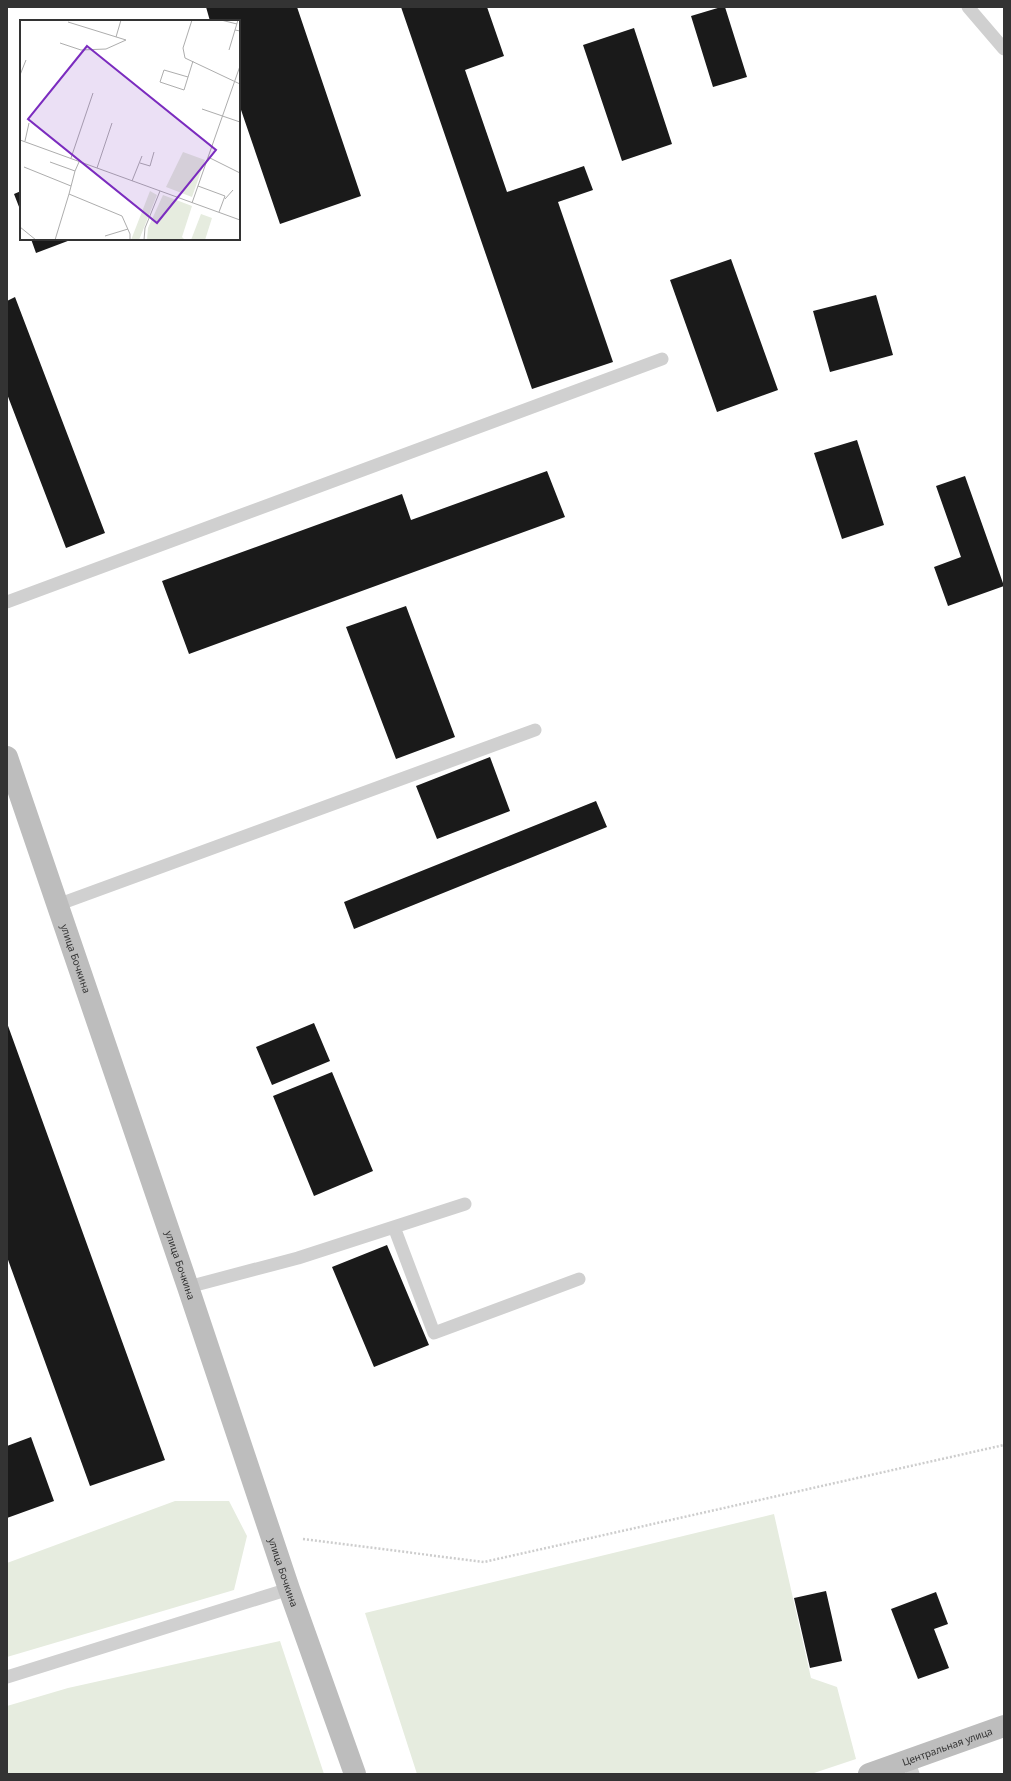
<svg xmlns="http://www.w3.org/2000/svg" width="1011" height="1781" viewBox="0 0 1011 1781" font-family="'Noto Sans',sans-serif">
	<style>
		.green { fill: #e6ecdf }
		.building { fill: #1a1a1a }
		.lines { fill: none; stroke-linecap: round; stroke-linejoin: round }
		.path { stroke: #cdcdcd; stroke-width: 2.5; stroke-dasharray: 2 2; stroke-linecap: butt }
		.lane { stroke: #d0d0d0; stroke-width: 13 }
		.secondary { stroke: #bdbdbd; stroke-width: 22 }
		.labels { text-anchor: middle; stroke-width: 4; stroke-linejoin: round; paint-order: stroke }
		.street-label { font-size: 10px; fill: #333; stroke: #fff }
		.inset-road { fill: none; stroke: #adadad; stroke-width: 1 }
		.view { fill: #7b2cbf; fill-opacity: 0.15; stroke: #7b2cbf; stroke-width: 2 }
		.inset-edge { fill: none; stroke: #333; stroke-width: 2 }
	</style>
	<rect width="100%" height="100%" fill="#fff"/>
	<!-- green -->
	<path class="green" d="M 175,1501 L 229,1501 L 247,1536 L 234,1590 L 7,1657 L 7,1563 Z
		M 774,1514 L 811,1678 L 837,1687 L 856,1759 L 811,1774 L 417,1774 L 365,1613 Z
		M 280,1641 L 324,1774 L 7,1774 L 7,1706 L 68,1688 Z"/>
	<!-- building -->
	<path class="building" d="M 206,7 L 297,7 L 361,196 L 280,224 L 239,104 L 239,21 L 210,21 Z
		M 401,7 L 487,7 L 504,56 L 465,70 L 507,192 L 584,166 L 593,190 L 558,202 L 613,362 L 532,389 Z
		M 721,7 L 725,7 L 747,77 L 713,87 L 691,16 Z
		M 634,28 L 672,144 L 622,161 L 583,45 Z
		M 21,191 L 21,212 L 14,194 Z
		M 31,239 L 73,239 L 36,253 Z
		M 731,259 L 778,390 L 717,412 L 670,280 Z
		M 876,295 L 893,355 L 830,372 L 813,311 Z
		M 15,297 L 105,533 L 66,548 L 7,394 L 7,301 Z
		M 857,440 L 884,525 L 842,539 L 814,453 Z
		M 547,471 L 565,517 L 189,654 L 162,581 L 402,494 L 411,520 Z
		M 965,476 L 1004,586 L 948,606 L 934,567 L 961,557 L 936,486 Z
		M 406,606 L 455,737 L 396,759 L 346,627 Z
		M 490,757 L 510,811 L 437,839 L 416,786 Z
		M 596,801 L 607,827 L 354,929 L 344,902 Z
		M 7,1023 L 165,1460 L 90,1486 L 7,1257 Z
		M 314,1023 L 330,1061 L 272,1085 L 256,1047 Z
		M 332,1072 L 373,1171 L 314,1196 L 273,1096 Z
		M 387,1245 L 429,1345 L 374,1367 L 332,1267 Z
		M 31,1437 L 54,1501 L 7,1518 L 7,1446 Z
		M 826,1591 L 842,1661 L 810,1668 L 794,1598 Z
		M 936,1592 L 948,1624 L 934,1629 L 949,1668 L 918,1679 L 891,1609 Z"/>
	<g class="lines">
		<!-- path -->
		<path class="path" d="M 303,1539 L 484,1562 L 1004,1445"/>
		<!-- lane -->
		<path class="lane" d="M 968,7 L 1004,49
			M 7,602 L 662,359
			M 57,905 L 535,730
			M 394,1227 L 434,1333 L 579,1279
			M 188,1287 L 298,1258 L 465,1204
			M 7,1677 L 289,1589
			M 908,1760 L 913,1774"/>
		<!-- secondary -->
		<g class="secondary">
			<path id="s1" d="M 7,757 L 188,1287 L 289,1589 L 355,1774"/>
			<path id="s2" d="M 869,1774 L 1004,1726"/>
		</g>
	</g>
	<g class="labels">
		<!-- street labels -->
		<g class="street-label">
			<text dy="4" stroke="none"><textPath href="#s1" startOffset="213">улица Бочкина</textPath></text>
			<text dy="4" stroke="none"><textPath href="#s1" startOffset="537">улица Бочкина</textPath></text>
			<text dy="4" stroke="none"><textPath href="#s1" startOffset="861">улица Бочкина</textPath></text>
			<text dy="4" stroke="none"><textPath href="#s2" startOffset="83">Центральная улица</textPath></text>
		</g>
	</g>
	<!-- overview -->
	<g transform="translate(20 20)">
		<rect width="220" height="220" fill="#fff"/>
		<path d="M 163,132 L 185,140 L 172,177 L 146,167 ZM 130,171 L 137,175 L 119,220 L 111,220 ZM 143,175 L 172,186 L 162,217 L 165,220 L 127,220 L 128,208 ZM 181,194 L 192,198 L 185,220 L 171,220 Z" fill="#e6ecdf"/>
		<path class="inset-road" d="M 172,0 L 163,28 L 165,38 L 220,64M 201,0 L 217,4M 218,0 L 215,10 L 220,11M 48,2 L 106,20M 96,17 L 101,0M 40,23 L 61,30 L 86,29 L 106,20M 209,30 L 215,10M 0,55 L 6,40M 168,57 L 144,50 L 140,62 L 164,70 L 173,41M 182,89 L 220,102M 0,120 L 220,200M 5,121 L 9,103M 188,137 L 220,153M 51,138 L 73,73M 30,142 L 55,151 L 59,142M 120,143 L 130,146 L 134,132M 4,147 L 51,166M 77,148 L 92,103M 112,161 L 122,136M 178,166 L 205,176 L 199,192M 49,174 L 55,151M 205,179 L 213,170M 172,183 L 220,46M 0,207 L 16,220M 85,216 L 108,209M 35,220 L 49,174 L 102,196 L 110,214 L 110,220M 124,220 L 125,208 L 140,171"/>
		<path class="view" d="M 67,26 L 196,130 L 137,203 L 8,99 Z"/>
		<rect width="220" height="220" class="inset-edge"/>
	</g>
	<!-- border -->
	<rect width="1011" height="1781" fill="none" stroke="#333333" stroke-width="16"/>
</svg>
